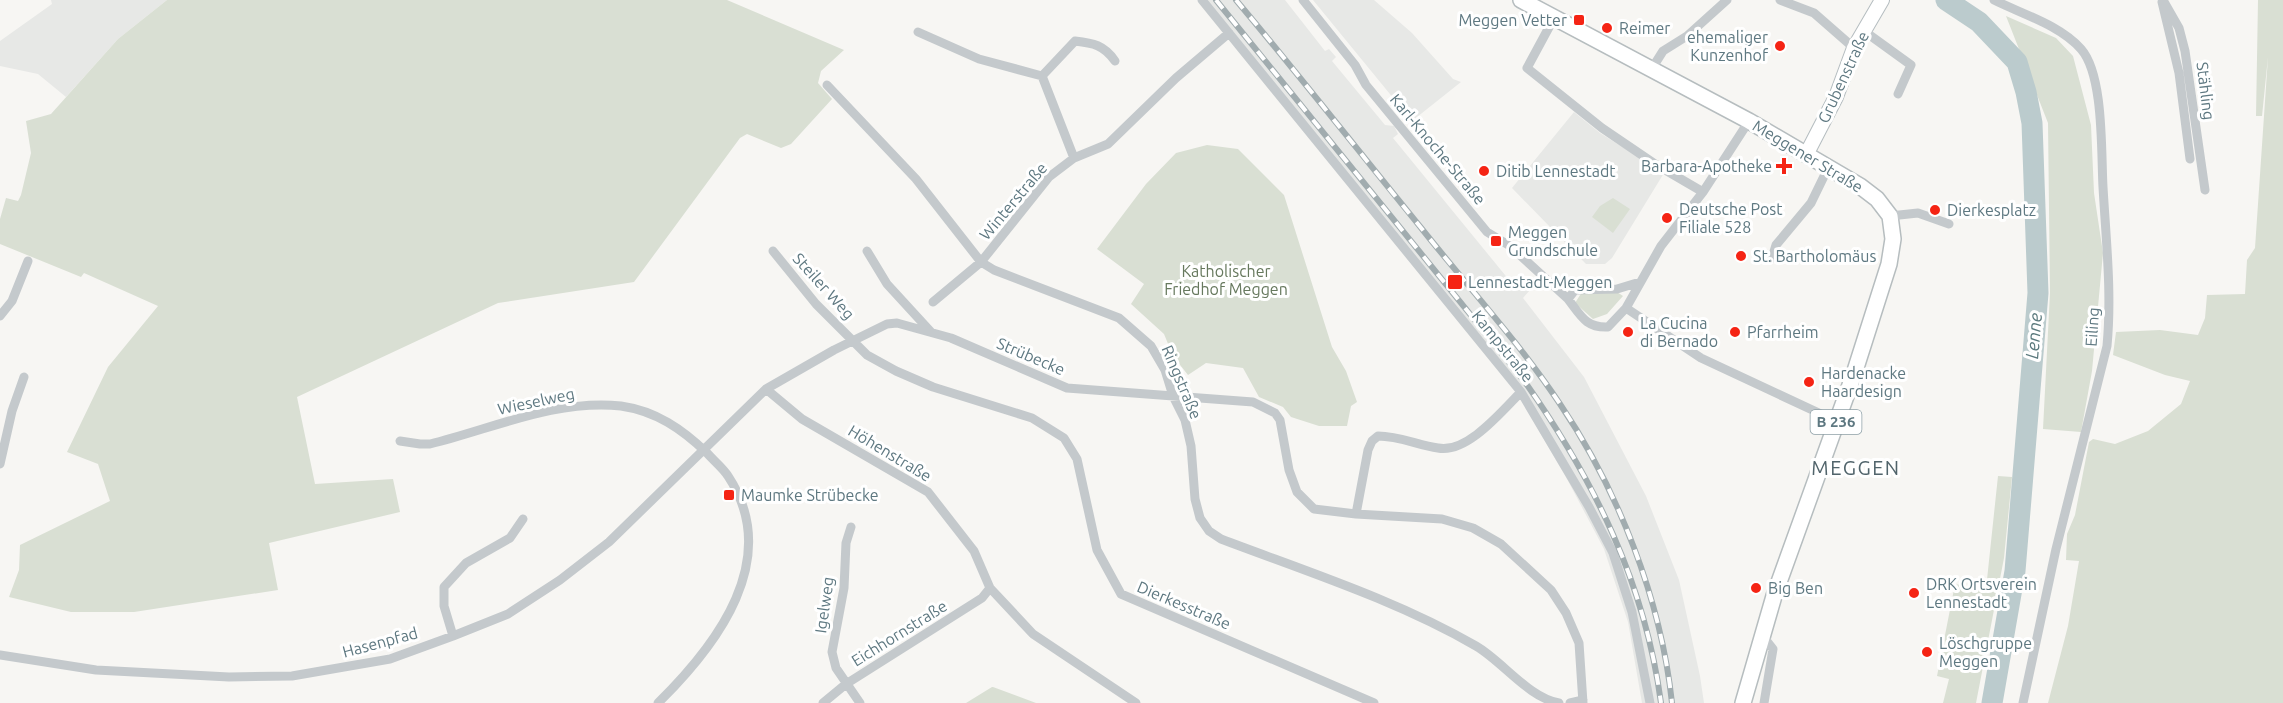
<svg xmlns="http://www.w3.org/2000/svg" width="2283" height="703" viewBox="0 0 2283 703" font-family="Ubuntu,sans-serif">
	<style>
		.built { fill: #e7e8e6 }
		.green { fill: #d9dfd3 }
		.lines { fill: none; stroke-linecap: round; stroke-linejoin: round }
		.river { stroke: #bbcbcd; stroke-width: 21 }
		.secondary-casing { stroke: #b5bdc0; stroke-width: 16 }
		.primary-casing { stroke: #b6bdbf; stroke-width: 18 }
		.minor { stroke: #c4c9cc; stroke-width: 9 }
		.secondary { stroke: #fff; stroke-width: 14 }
		.primary { stroke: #fff; stroke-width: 15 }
		.rail-casing { stroke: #a1acaf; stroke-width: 6 }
		.rail { stroke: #fff; stroke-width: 4; stroke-dasharray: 11; stroke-linecap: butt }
		.poi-dot { fill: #f52414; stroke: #fff; stroke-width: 2 }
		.labels { text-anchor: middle; stroke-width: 6; stroke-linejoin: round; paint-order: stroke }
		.shield { fill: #fff; stroke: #8ea0a7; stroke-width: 1.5 }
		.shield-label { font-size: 15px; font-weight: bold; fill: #5e7881 }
		.poi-label { font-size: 16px; fill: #5e7881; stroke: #fff; text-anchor: start }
		.street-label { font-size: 16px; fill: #5e7881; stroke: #fff }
		.park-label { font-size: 16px; fill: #67795e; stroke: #fff }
		.water-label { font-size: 18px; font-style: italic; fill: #59787c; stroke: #fff }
		.quarter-label { font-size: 20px; letter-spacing: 1.5px; fill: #51646b; stroke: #fff }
	</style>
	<rect width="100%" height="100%" fill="#f7f6f3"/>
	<!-- built -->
	<path class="built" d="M 51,0 L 167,0 L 118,39 L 66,97 L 38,74 L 0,66 L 0,41 L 52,4 Z
		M 1206,0 L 1285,0 L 1325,51 L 1329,49 L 1336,57 L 1332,61 L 1385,125 L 1394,126 L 1398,134 L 1393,138 L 1514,286 L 1522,280 L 1530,290 L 1523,298 L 1584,377 L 1646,496 L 1679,580 L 1700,676 L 1704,703 L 1642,703 L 1628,622 L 1604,549 L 1567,479 L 1516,391 Z
		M 1313,0 L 1374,0 L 1412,33 L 1453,79 L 1461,82 L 1412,121 Z
		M 1574,112 L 1600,133 L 1664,173 L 1612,258 L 1605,264 L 1586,264 L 1512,188 Z"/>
	<!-- green -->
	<path class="green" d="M 167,0 L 727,0 L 844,50 L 821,71 L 818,83 L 832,99 L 791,144 L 781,148 L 747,134 L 740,138 L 634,282 L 498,303 L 297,397 L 315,484 L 393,479 L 400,512 L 269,543 L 278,590 L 134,612 L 71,612 L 9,597 L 19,570 L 20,545 L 110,501 L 98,464 L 67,452 L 108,367 L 158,306 L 84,273 L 81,277 L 0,244 L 0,219 L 6,198 L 18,201 L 21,195 L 31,153 L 26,121 L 51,114 L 118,39 Z
		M 2258,0 L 2283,0 L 2283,703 L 2048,703 L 2068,626 L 2079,561 L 2066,560 L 2067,534 L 2075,515 L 2089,442 L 2093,439 L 2115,444 L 2148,431 L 2181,404 L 2190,381 L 2165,375 L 2113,355 L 2116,332 L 2160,330 L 2198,335 L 2205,318 L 2207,295 L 2245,294 L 2247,260 L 2255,248 L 2268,57 L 2262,116 L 2256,116 Z
		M 2006,16 L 2056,38 L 2073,56 L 2091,125 L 2094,193 L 2103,253 L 2092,371 L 2081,432 L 2043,429 L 2050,293 L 2048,123 Z
		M 1207,145 L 1238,149 L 1284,195 L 1332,347 L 1346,371 L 1357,402 L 1351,406 L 1347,426 L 1319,426 L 1291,417 L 1283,407 L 1259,397 L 1243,368 L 1206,363 L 1188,375 L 1173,356 L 1164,334 L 1131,304 L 1144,284 L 1097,249 L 1146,184 L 1176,153 Z
		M 1613,198 L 1630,209 L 1613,233 L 1592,217 L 1600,206 Z
		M 1582,292 L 1617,292 L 1623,296 L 1607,314 L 1593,319 L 1575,303 Z
		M 1998,476 L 2012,477 L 2004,558 L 1976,703 L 1943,703 L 1949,679 L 1937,676 L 1955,584 L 1986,589 Z
		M 992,687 L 993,687 L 1036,703 L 966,703 Z"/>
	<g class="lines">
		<!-- river -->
		<path class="river" d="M 1946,0 L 1979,22 L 2017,62 L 2026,92 L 2032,123 L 2038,293 L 2015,571 L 1992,703"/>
		<defs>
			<path id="secondary" d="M 1806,155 L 1836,97 L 1854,48 L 1882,0"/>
			<path id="primary" d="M 1521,0 L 1749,121 L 1860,186 L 1877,199 L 1890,216 L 1893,239 L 1889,264 L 1854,374 L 1774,596 L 1743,703"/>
		</defs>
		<!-- secondary casing -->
		<use href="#secondary" class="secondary-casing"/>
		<!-- primary casing -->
		<use href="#primary" class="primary-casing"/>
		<!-- minor -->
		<path class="minor" d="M 1202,0 L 1521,392 L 1589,507 L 1613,553 L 1632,612 L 1650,703
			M 1303,0 L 1355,65 L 1366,85 L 1487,232 L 1510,246 L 1568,299
			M 1780,0 L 1814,13 L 1854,48
			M 1994,0 C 2022,14 2060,25 2081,49 C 2104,75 2101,152 2103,187 C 2106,240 2112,293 2107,346 L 2056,549 L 2023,703
			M 2163,0 L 2179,28 L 2185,51 L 2205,190
			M 2162,2 L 2179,73 L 2190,159
			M 1554,18 L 1527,68 L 1602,128 L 1655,164 L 1703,192
			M 1864,31 L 1911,65 L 1898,94
			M 918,32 L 979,59 L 1042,76
			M 1651,70 L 1663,51 L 1687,36 L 1727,0
			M 827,85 L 916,179 L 981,262 L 994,270 L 1119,318 L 1151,346 L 1165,370 L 1173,396 L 1185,420 L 1191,446 L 1195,499 L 1200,518 L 1209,531 L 1221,539 C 1308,572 1396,600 1476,646 C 1502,661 1529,698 1559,703
			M 1074,158 L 1042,76 L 1075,41 C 1093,43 1104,45 1115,61
			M 1890,216 L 1918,213 L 1949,224
			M 773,251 L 816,304 L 867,355 L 896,371 L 933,387 L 1032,418 L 1064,438 L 1077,459 L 1097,550 L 1121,594 L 1374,703
			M 867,251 L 887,284 L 931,332
			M 1772,258 L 1776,245 L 1811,203 L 1828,168
			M 1640,282 L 1617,289 L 1575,290 L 1568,299 C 1581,316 1586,328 1608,327 L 1626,308 L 1661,246 L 1703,192 L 1749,121
			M 933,302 L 981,262 L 1049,177 L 1074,158 L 1108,144 L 1176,78 L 1229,33
			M 1626,308 L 1701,358 L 1836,421
			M 0,316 L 12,301 L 28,261
			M 766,389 L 802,419 L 928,492 L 974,551 L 990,588 L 1033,634 L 1136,703
			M 1521,392 C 1502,411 1467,454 1438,448 C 1418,445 1399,436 1378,436 L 1372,441 L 1368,450 L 1356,514 L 1442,519 L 1473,528 L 1501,544 L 1551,590 L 1566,613 L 1579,643 L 1583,703
			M 400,441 L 420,444 L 430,444 C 492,429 555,399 621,406 C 656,411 682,429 707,453 C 714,461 723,468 728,476 C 783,559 717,645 658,703
			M 0,464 L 12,411 L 24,377
			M 851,527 L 846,543 L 844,588 L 832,652 L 836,668 L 860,703
			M 1762,635 L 1773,649 L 1764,703
			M 453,636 L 444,606 L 444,587 L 466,563 L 510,538 L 523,519
			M 0,655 L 96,670 L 229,677 L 292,676 L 390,659 L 453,636 L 508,614 L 560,580 L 609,542 L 766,389 L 834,350 L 887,324 L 897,323 L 951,338 L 1067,388 L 1253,402 L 1275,413 L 1280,420 L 1289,470 L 1297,492 L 1314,509 L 1356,514
			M 823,703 L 846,684 L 982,598 L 990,588
			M 1570,703 L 1583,700"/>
		<!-- secondary -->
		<use href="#secondary" class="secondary"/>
		<!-- primary -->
		<use href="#primary" class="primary"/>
		<defs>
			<path id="rail" d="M 1216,0 L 1525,382 C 1594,480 1645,583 1661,703
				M 1236,0 C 1299,75 1360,153 1422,229 C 1468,287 1519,342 1560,404 C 1618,490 1661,599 1672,703"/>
		</defs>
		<!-- rail casing -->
		<use href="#rail" class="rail-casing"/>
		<!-- rail -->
		<use href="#rail" class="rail"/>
	</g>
	<!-- markers -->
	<g class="poi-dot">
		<rect x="1573" y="14" width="12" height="12" rx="3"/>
		<circle cx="1607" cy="28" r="6"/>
		<circle cx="1780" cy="46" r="6"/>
		<path d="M1781 157h6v6h6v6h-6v6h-6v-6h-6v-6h6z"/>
		<circle cx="1484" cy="171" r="6"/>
		<circle cx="1935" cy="210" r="6"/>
		<circle cx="1667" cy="218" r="6"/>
		<rect x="1490" y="235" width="12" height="12" rx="3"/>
		<circle cx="1741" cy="256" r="6"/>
		<rect x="1447" y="274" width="16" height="16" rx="3"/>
		<circle cx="1628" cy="332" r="6"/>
		<circle cx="1735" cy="332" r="6"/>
		<circle cx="1809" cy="382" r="6"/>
		<rect x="723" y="489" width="12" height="12" rx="3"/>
		<circle cx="1756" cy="588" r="6"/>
		<circle cx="1914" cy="593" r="6"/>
		<circle cx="1927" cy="652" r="6"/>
	</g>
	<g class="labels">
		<!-- shield labels -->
		<rect class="shield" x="1810.5" y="410" width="51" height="24" rx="4.5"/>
		<g class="shield-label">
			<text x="1836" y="427">B 236</text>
		</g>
		<!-- poi labels -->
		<g class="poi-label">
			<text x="1567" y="26" text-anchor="end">Meggen Vetter</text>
			<text x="1619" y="34">Reimer</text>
			<text x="1768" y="43" text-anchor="end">ehemaliger<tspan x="1768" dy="18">Kunzenhof</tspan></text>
			<text x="1772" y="172" text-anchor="end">Barbara-Apotheke</text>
			<text x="1496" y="177">Ditib Lennestadt</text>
			<text x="1679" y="215">Deutsche Post<tspan x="1679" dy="18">Filiale 528</tspan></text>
			<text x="1947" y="216">Dierkesplatz</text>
			<text x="1508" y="238">Meggen<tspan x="1508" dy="18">Grundschule</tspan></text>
			<text x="1753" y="262">St. Bartholomäus</text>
			<text x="1468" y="288">Lennestadt-Meggen</text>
			<text x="1640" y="329">La Cucina<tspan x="1640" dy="18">di Bernado</tspan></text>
			<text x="1747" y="338">Pfarrheim</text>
			<text x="1821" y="379">Hardenacke<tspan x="1821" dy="18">Haardesign</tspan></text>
			<text x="741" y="501">Maumke Strübecke</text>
			<text x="1926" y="590">DRK Ortsverein<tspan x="1926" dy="18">Lennestadt</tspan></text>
			<text x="1768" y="594">Big Ben</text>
			<text x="1939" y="649">Löschgruppe<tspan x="1939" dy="18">Meggen</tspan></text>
		</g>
		<!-- street labels -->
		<g class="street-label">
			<text transform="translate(1843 77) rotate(-65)" y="6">Grubenstraße</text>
			<text transform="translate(2206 91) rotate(83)" y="6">Stähling</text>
			<text transform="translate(1438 149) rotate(50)" y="6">Karl-Knoche-Straße</text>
			<text transform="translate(1808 156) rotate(31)" y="6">Meggener Straße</text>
			<text transform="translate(1013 201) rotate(-50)" y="6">Winterstraße</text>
			<text transform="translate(824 286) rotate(48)" y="6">Steiler Weg</text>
			<text transform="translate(2092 327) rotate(-86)" y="6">Eiling</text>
			<text transform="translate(1503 346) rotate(51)" y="6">Kampstraße</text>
			<text transform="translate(1031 356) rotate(23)" y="6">Strübecke</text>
			<text transform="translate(1182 382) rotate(67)" y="6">Ringstraße</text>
			<text transform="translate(536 401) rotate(-12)" y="6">Wieselweg</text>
			<text transform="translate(890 453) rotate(31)" y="6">Höhenstraße</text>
			<text transform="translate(824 605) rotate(-82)" y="6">Igelweg</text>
			<text transform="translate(1184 605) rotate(23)" y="6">Dierkesstraße</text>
			<text transform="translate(899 633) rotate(-32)" y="6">Eichhornstraße</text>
			<text transform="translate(380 642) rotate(-15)" y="6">Hasenpfad</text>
		</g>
		<!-- park labels -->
		<g class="park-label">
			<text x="1226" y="277">Katholischer<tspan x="1226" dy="18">Friedhof Meggen</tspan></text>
		</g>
		<!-- water labels -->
		<g class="water-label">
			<text transform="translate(2034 336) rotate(-85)" y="6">Lenne</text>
		</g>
		<!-- quarter labels -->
		<g class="quarter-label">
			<text x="1856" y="475">MEGGEN</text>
		</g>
	</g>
</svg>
